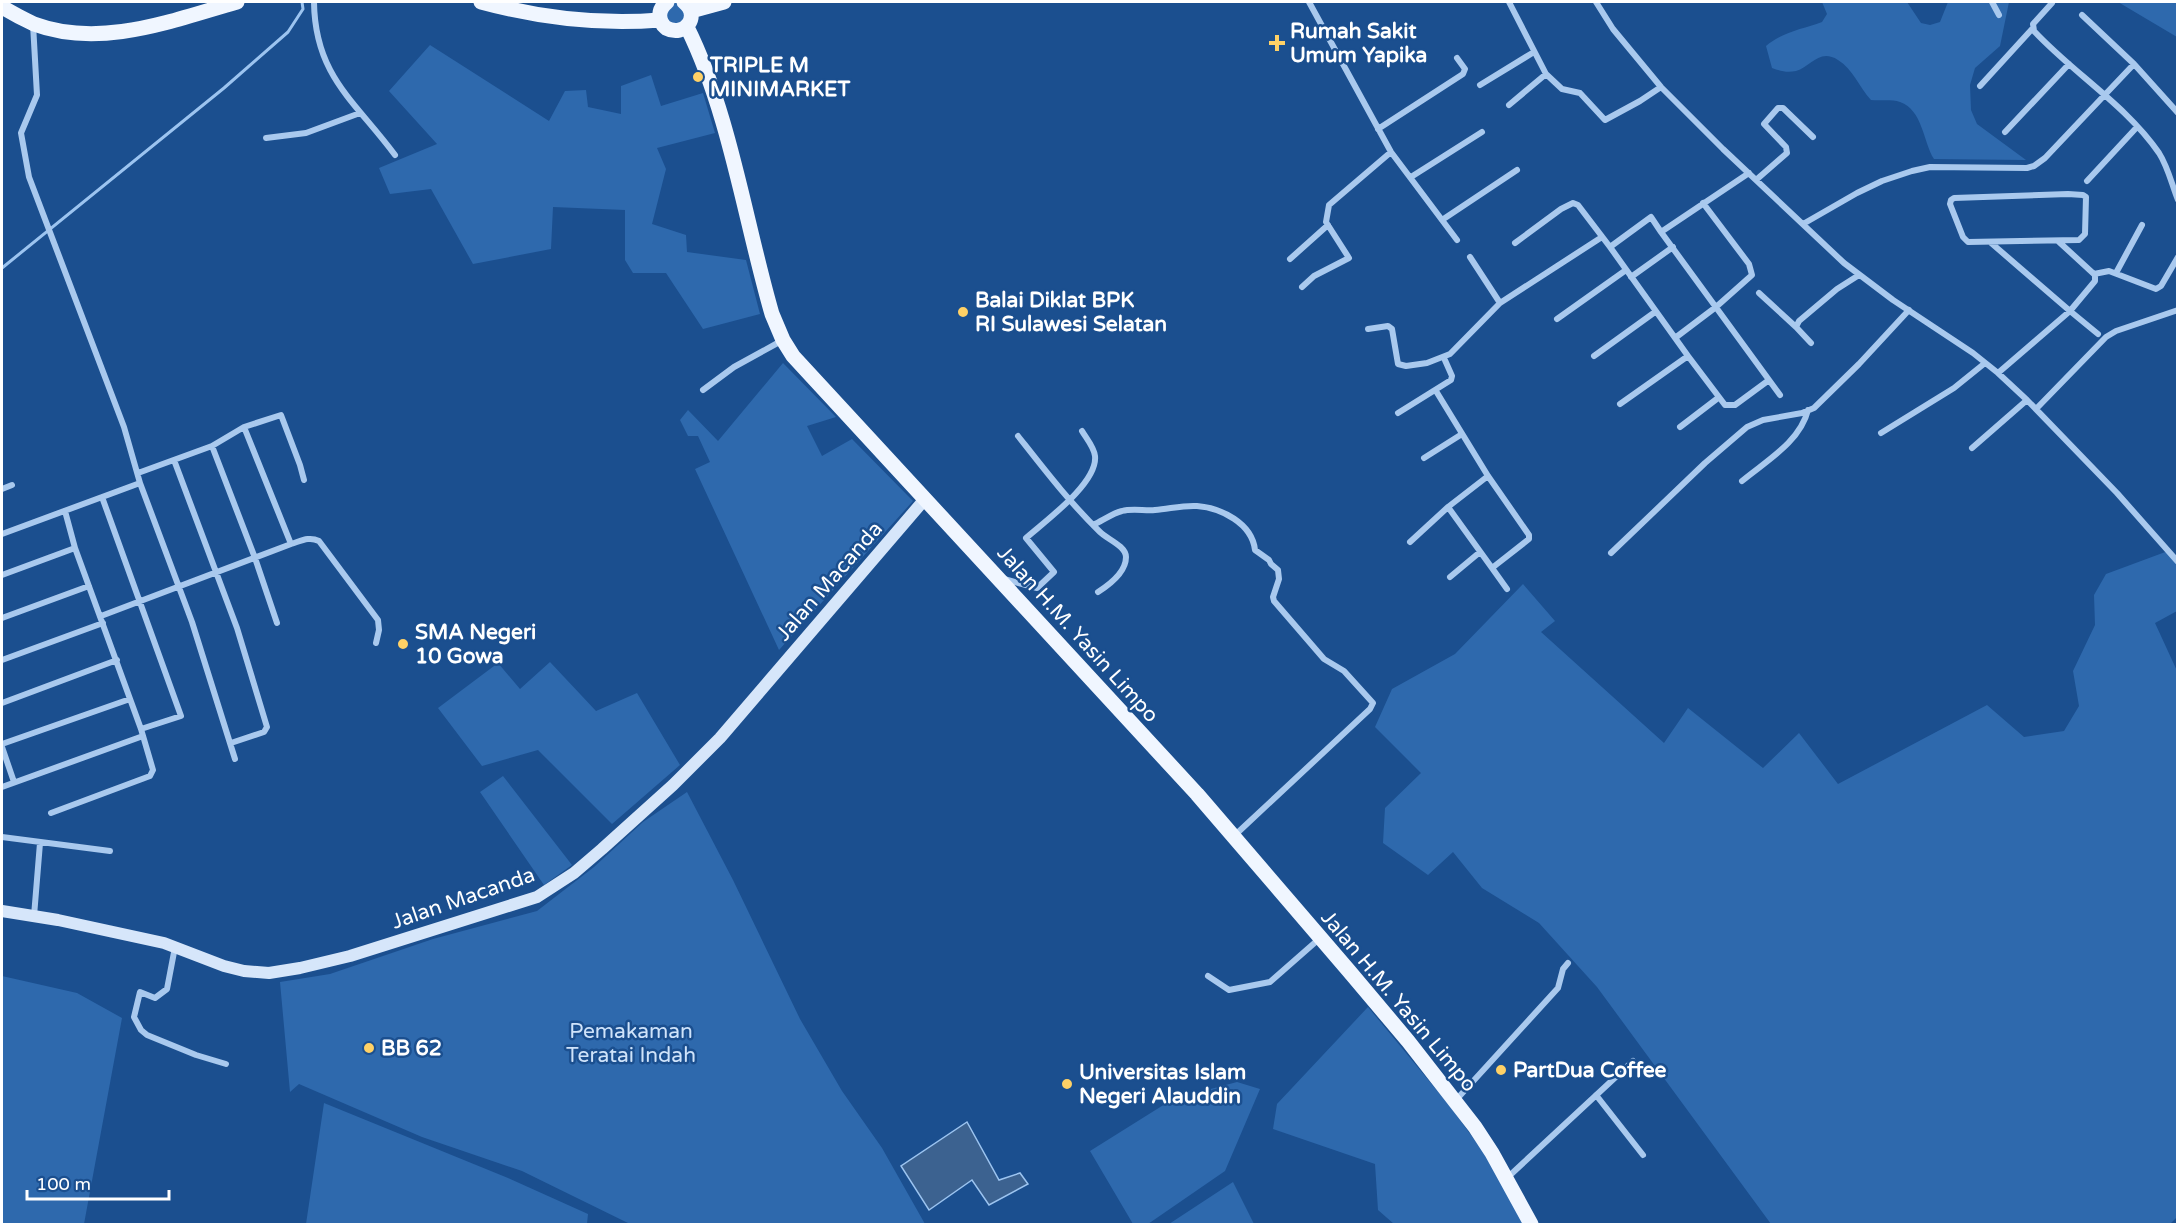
<svg xmlns="http://www.w3.org/2000/svg" width="2179" height="1226" viewBox="0 0 2179 1226" font-family="'Varela Round',sans-serif">
	<style>
		.green { fill: #2e69ad }
		.water { fill: #3c6290; stroke: #9cc4f0; stroke-width: 1.5 }
		.lines { fill: none; stroke-linecap: round; stroke-linejoin: round }
		.stream { stroke: #9cc4f0; stroke-width: 3 }
		.street { stroke: #a9c9ee; stroke-width: 6 }
		.secondary { stroke: #d6e6fa; stroke-width: 12 }
		.primary { stroke: #f0f6ff; stroke-width: 15 }
		.poi-dot { fill: #ffd166; stroke: #1b4f8f; stroke-width: 2 }
		.labels { text-anchor: middle; stroke-width: 5; stroke-linejoin: round; paint-order: stroke }
		.poi-label { font-size: 21px; font-weight: bold; fill: #fff; stroke: #1b4f8f; text-anchor: start }
		.street-label { font-size: 21px; fill: #fff; stroke: #1b4f8f }
		.park-label { font-size: 21px; fill: #cfe3fa; stroke: #1b4f8f }
	</style>
	<rect width="100%" height="100%" fill="#1b4f8f"/>
	<!-- green -->
	<path class="green" d="M 667,2 L 684,2 L 692,19 L 666,28 Z
		M 1822,2 L 1907,2 L 1921,23 L 1930,25 L 1940,22 L 1948,2 L 2009,2 L 2000,46 L 1975,68 L 1970,85 L 1971,110 L 1977,124 L 2026,160 L 1934,159 C 1923,142 1923,110 1900,102 C 1892,99 1880,101 1871,100 C 1859,87 1853,69 1838,60 C 1819,48 1811,67 1796,71 C 1787,73 1780,71 1772,68 L 1766,46 C 1782,32 1803,29 1822,22 L 1827,14 Z
		M 2118,2 L 2177,2 L 2177,37 Z
		M 430,45 L 549,121 L 565,91 L 586,90 L 588,107 L 621,114 L 621,86 L 651,75 L 661,106 L 703,93 L 715,133 L 657,148 L 666,169 L 652,224 L 686,235 L 687,252 L 746,260 L 760,314 L 703,329 L 666,273 L 633,273 L 625,260 L 625,210 L 553,207 L 551,249 L 473,264 L 431,189 L 390,194 L 379,168 L 437,144 L 389,91 Z
		M 783,363 L 836,417 L 807,426 L 822,456 L 852,439 L 913,501 L 779,650 L 695,469 L 710,462 L 698,436 L 688,436 L 680,420 L 688,410 L 718,441 Z
		M 2168,551 L 2177,566 L 2177,611 L 2155,623 L 2178,673 L 2177,1217 L 2170,1224 L 1771,1224 L 1597,987 L 1539,923 L 1482,888 L 1453,852 L 1428,875 L 1383,843 L 1385,808 L 1421,773 L 1375,727 L 1392,689 L 1455,654 L 1523,584 L 1555,621 L 1541,632 L 1664,743 L 1688,708 L 1763,768 L 1799,733 L 1838,784 L 1987,705 L 2024,737 L 2064,731 L 2079,706 L 2073,671 L 2095,625 L 2094,595 L 2106,574 Z
		M 550,662 L 596,711 L 637,693 L 680,765 L 612,824 L 538,750 L 482,766 L 438,708 L 498,663 L 520,689 Z
		M 503,776 L 572,865 L 544,885 L 480,792 Z
		M 687,792 L 733,880 L 800,1019 L 842,1091 L 882,1148 L 925,1224 L 630,1224 L 522,1171 L 422,1137 L 299,1084 L 290,1092 L 280,982 L 330,974 L 433,939 L 537,911 L 594,867 L 643,822 Z
		M 2,976 L 77,993 L 122,1018 L 84,1224 L 2,1224 Z
		M 1368,1007 L 1449,1105 L 1495,1168 L 1525,1224 L 1394,1224 L 1378,1210 L 1375,1164 L 1273,1129 L 1277,1104 Z
		M 1237,1082 L 1260,1089 L 1225,1171 L 1148,1224 L 1133,1224 L 1090,1151 L 1173,1099 Z
		M 324,1103 L 508,1178 L 588,1214 L 587,1224 L 306,1224 Z
		M 1233,1182 L 1254,1224 L 1169,1224 Z"/>
	<!-- water -->
	<path class="water" d="M 967,1122 L 999,1180 L 1020,1173 L 1028,1184 L 989,1205 L 972,1180 L 929,1210 L 901,1166 Z"/>
	<g class="lines">
		<!-- stream -->
		<path class="stream" d="M 2,268 L 224,88 L 288,32 L 303,9 L 302,2"/>
		<!-- street -->
		<path class="street" d="M 314,2 C 315,76 355,101 395,155
			M 1309,2 L 1391,152 L 1457,240
			M 1509,2 L 1546,74 L 1562,89 L 1580,93 L 1605,120 L 1640,101 L 1661,87
			M 1596,2 L 1613,29 L 1661,87 L 1723,149 L 1844,263 L 1893,300 L 1973,353 L 1998,373 L 2070,311 L 1990,242
			M 1992,2 L 1999,15
			M 2052,3 L 2033,24 L 2034,31 C 2073,73 2126,105 2159,153 C 2168,167 2172,185 2178,200
			M 2082,15 L 2134,64 L 2178,113
			M 1480,85 L 1534,52
			M 1980,86 L 2033,28
			M 1509,105 L 1546,74
			M 1378,129 L 1463,74 L 1465,69 L 1457,58
			M 2005,132 L 2069,64
			M 266,138 L 306,133 L 360,113
			M 1411,177 L 1482,132
			M 1756,180 L 1787,153 L 1786,147 L 1764,124 L 1778,108 L 1783,108 L 1813,137
			M 2087,181 L 2137,127
			M 2068,194 L 2083,195 L 2086,197 L 2085,234 L 2079,240 L 1968,242 L 1963,237 L 1950,204 L 1951,200 L 1954,198 Z
			M 1442,220 L 1517,170
			M 1803,224 L 1857,193 L 1882,181 L 1912,171 L 1930,167 L 2027,168 L 2034,166 L 2045,158 L 2134,64
			M 1661,232 L 1780,395
			M 2058,241 L 2095,275 L 2095,281 L 2070,311 L 2098,334
			M 1515,243 L 1561,209 L 1573,203 L 1578,205 L 1610,247 L 1651,217 L 1661,232 L 1749,173
			M 1610,247 L 1688,356 L 1725,405 L 1735,405 L 1769,380
			M 1470,257 L 1500,303
			M 1290,259 L 1328,225
			M 2116,273 L 2142,225
			M 2094,274 L 2109,271 L 2156,289 L 2161,286 L 2178,257
			M 1631,277 L 1673,247
			M 1302,287 L 1314,276 L 1349,258 L 1326,222 L 1329,205 L 1391,152
			M 1759,293 L 1796,327
			M 1557,319 L 1626,270
			M 1368,329 L 1388,326 L 1392,329 L 1398,364 L 1406,366 L 1427,363 L 1450,354 L 1500,303 L 1602,237
			M 1675,338 L 1716,307 L 1752,275 L 1749,264 L 1703,203
			M 1811,343 L 1796,327 L 1799,321 L 1837,289 L 1859,275
			M 1594,356 L 1655,312
			M 1998,373 L 2027,400 L 2117,493 L 2178,562
			M 703,390 L 734,367 L 783,340
			M 1436,391 L 1488,476 L 1529,535 L 1529,539 L 1492,568 L 1507,589
			M 1620,404 L 1688,356
			M 2036,409 L 2106,337 L 2116,331 L 2178,310
			M 1398,413 L 1451,380 L 1452,376 L 1444,358
			M 244,427 L 291,544
			M 1680,427 L 1718,398
			M 1881,433 L 1954,388 L 1985,363
			M 1018,436 C 1044,469 1070,503 1100,532 C 1107,539 1126,546 1126,557 C 1126,573 1109,585 1098,592
			M 212,446 L 255,558 L 277,623
			M 1972,448 L 2027,400
			M 1424,458 L 1462,434
			M 174,460 L 237,628 L 267,727 L 264,732 L 231,743
			M 138,473 L 212,446 L 244,427 L 281,415 L 300,465 L 304,480
			M 1742,481 C 1766,461 1800,442 1808,410
			M 140,483 L 192,622 L 235,759
			M 2,489 L 12,485
			M 102,497 L 181,716 L 141,729
			M 1448,507 L 1488,476
			M 1093,525 C 1102,521 1113,513 1122,511 C 1132,508 1145,511 1155,510 C 1169,509 1183,505 1197,506 C 1221,508 1252,523 1255,550 L 1269,560 L 1271,564 L 1278,570 L 1279,579 L 1273,597 L 1274,601 L 1324,659 L 1344,671 L 1373,703 L 1370,709 L 1234,836
			M 2,534 L 140,483 L 124,427 L 29,177 L 21,133 L 37,95 L 33,24
			M 1410,542 L 1448,507 L 1492,568
			M 1611,553 L 1705,463 L 1747,427 L 1763,420 L 1802,413 L 1814,408 L 1859,364 L 1909,310
			M 2,575 L 75,548
			M 1450,577 L 1480,552
			M 1004,579 L 1037,588 L 1054,572 L 1026,538 C 1044,522 1098,483 1095,456 C 1094,447 1086,438 1082,431
			M 101,616 L 291,544 C 301,541 309,536 319,541 L 378,620 L 379,630 L 376,643
			M 2,618 L 89,586
			M 2,660 L 103,623
			M 2,703 L 117,660
			M 2,744 L 130,699
			M 2,747 L 14,782
			M 2,787 L 143,736
			M 51,813 L 150,776 L 153,770 L 141,729 L 75,548 L 65,511
			M 2,837 L 110,851
			M 34,916 L 40,843
			M 175,947 L 167,989 L 155,998 L 140,992 L 134,1017 L 141,1030 L 147,1035 L 196,1055 L 226,1064
			M 1208,976 L 1229,990 L 1270,982 L 1319,939
			M 1596,1095 L 1643,1155
			M 1456,1100 L 1558,988 L 1563,969 L 1568,963
			M 1507,1178 L 1633,1061"/>
		<!-- secondary -->
		<path class="secondary" d="M 2,911 L 58,920 L 164,943 L 224,966 L 244,971 L 269,973 L 300,968 L 350,956 L 537,897 L 574,873 L 602,849 L 673,785 L 720,738 L 925,499"/>
		<!-- primary -->
		<path class="primary" d="M 481,2 C 540,18 599,25 660,20
			M 667,2 C 658,9 657,20 666,28 C 685,38 701,16 684,2
			M 2,7 C 12,13 23,19 34,24 C 101,49 173,20 237,2
			M 691,11 L 724,2
			M 687,27 C 730,114 745,221 772,314 L 783,340 L 793,356 L 1197,794 L 1349,971 L 1408,1041 L 1475,1127 L 1492,1153 L 1531,1224"/>
	</g>
	<!-- markers -->
	<g class="poi-dot">
		<path d="M1274 34h6v6h6v6h-6v6h-6v-6h-6v-6h6z"/>
		<circle cx="698" cy="77" r="6"/>
		<circle cx="963" cy="312" r="6"/>
		<circle cx="403" cy="644" r="6"/>
		<circle cx="369" cy="1048" r="6"/>
		<circle cx="1501" cy="1070" r="6"/>
		<circle cx="1067" cy="1084" r="6"/>
	</g>
	<g class="labels">
		<!-- poi labels -->
		<g class="poi-label">
			<text x="1290" y="38">Rumah Sakit<tspan x="1290" dy="24">Umum Yapika</tspan></text>
			<text x="710" y="72">TRIPLE M<tspan x="710" dy="24">MINIMARKET</tspan></text>
			<text x="975" y="307">Balai Diklat BPK<tspan x="975" dy="24">RI Sulawesi Selatan</tspan></text>
			<text x="415" y="639">SMA Negeri<tspan x="415" dy="24">10 Gowa</tspan></text>
			<text x="381" y="1055">BB 62</text>
			<text x="1513" y="1077">PartDua Coffee</text>
			<text x="1079" y="1079">Universitas Islam<tspan x="1079" dy="24">Negeri Alauddin</tspan></text>
		</g>
		<!-- street labels -->
		<g class="street-label">
			<text transform="translate(829 581) rotate(-49)" y="7">Jalan Macanda</text>
			<text transform="translate(1078 634) rotate(48)" y="7">Jalan H.M. Yasin Limpo</text>
			<text transform="translate(463 898) rotate(-19)" y="7">Jalan Macanda</text>
			<text transform="translate(1399 1001) rotate(50)" y="7">Jalan H.M. Yasin Limpo</text>
		</g>
		<!-- park labels -->
		<g class="park-label">
			<text x="631" y="1038">Pemakaman<tspan x="631" dy="24">Teratai Indah</tspan></text>
		</g>
	</g>
	<!-- border -->
	<rect width="2179" height="1226" fill="none" stroke="#ffffff" stroke-width="6"/>
	<!-- scale -->
	<path d="M27 1190v9h142v-9" fill="none" stroke="#ffffff" stroke-width="3"/>
	<text x="36" y="1190" font-size="18" fill="#ffffff" stroke="#1b4f8f" stroke-width="4.5" paint-order="stroke">100 m</text>
</svg>
